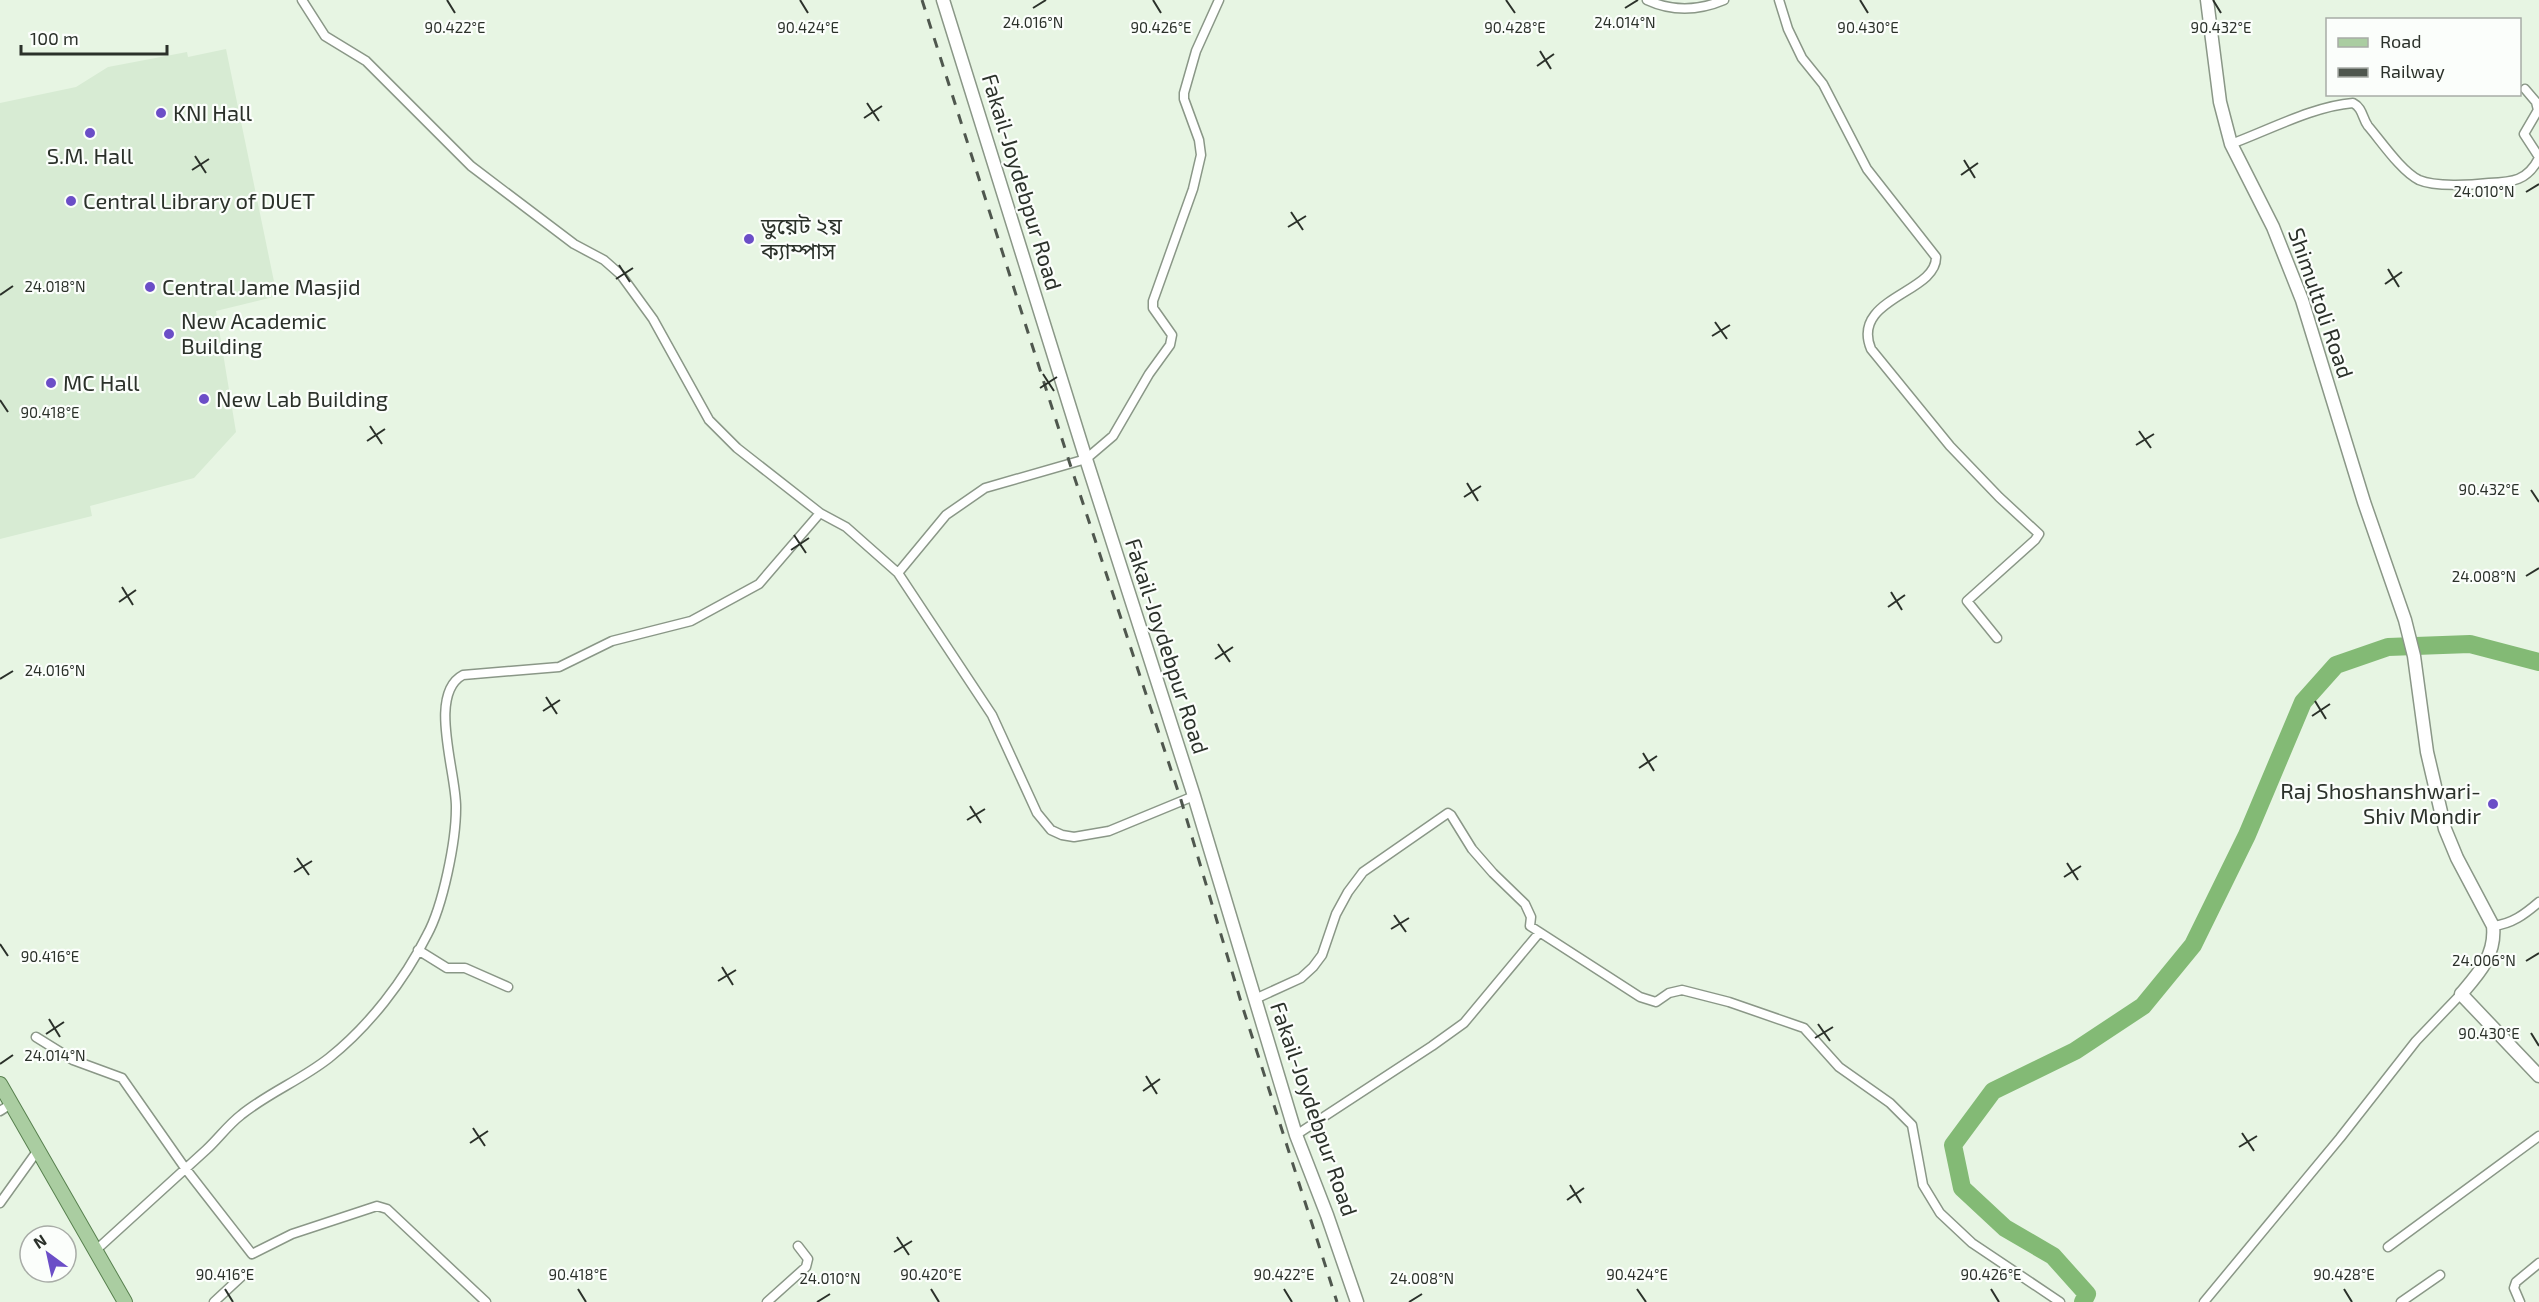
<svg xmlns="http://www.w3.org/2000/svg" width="2539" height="1302" viewBox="0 0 2539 1302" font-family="'Exo 2','Noto Sans Bengali',sans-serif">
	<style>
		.built { fill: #d7ebd3 }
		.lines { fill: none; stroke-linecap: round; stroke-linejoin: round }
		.river { stroke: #83ba75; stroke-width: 18 }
		.street-casing { stroke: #8a9787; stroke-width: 11 }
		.secondary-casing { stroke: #8a9787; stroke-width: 15 }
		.primary-casing { stroke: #58804f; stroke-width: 16 }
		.street { stroke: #fff; stroke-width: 8 }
		.secondary { stroke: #fff; stroke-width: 12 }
		.primary { stroke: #aacda1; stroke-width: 14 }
		.rail { stroke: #4f574e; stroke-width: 3; stroke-dasharray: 10 10; stroke-linecap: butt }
		.ticks { fill: none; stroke: #2b312a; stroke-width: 2 }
		.poi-dot { fill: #6b4ec7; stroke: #fbfefb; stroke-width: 2 }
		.labels { text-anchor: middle; stroke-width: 4.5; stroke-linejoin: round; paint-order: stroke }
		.poi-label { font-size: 22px; fill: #2b312a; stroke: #fbfefb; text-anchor: start }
		.street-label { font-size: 22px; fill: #2b312a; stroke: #fbfefb }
		.ticks-label { font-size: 15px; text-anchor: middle; fill: #2b312a; stroke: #fbfefb; stroke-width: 4.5; stroke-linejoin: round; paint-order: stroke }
	</style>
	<rect width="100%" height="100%" fill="#e7f5e3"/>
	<!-- built -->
	<path class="built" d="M 226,49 L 277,296 L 216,311 L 236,432 L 194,478 L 90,506 L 92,516 L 0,539 L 0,103 L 76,87 L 108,67 L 187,52 L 188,57 Z"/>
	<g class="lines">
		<!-- river -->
		<path class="river" d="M 2083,1302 L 2087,1294 L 2053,1256 L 2005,1228 L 1962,1188 L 1953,1145 L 1993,1091 L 2075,1051 L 2143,1006 L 2193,945 L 2247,835 L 2303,702 L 2336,665 L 2388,647 L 2470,644 L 2539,662"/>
		<defs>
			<path id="street" d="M 302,0 L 325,36 L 366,61 L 471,166 L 574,244 L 604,260 L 621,275 L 653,319 L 709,420 L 737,448 L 820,513
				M 1647,0 C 1673,12 1698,11 1724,0
				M 1779,0 L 1788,29 L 1802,58 L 1823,84 L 1867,169 L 1936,257 C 1937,293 1850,298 1871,349 L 1950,446 L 1999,497 L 2039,534 L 2035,540 L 1967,601 L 1997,638
				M 2525,89 L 2536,102 L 2538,110 L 2524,134 L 2539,157
				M 2231,144 C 2269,130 2314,106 2353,103 C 2363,108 2362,118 2368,126 C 2381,141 2401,171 2419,180 C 2435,187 2471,185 2489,183 C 2513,182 2527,181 2539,158
				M 898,573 L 946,515 L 985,488 L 1086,459 L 1113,436 L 1149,374 L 1170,345 L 1172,335 L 1153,308 L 1153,301 L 1193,189 L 1201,155 L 1199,140 L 1184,99 L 1184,93 L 1196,51 L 1219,0
				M 2493,926 C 2512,924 2525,914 2539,902
				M 418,950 L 447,968 L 465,968 L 508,987
				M 1255,999 L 1301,978 L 1313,967 L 1322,955 L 1336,914 L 1348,892 L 1363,872 L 1448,813 L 1451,815 L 1472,849 L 1493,873 L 1525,904 L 1531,917 L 1530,926 L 1640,997 L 1656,1002 L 1669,993 L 1682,990 L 1729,1002 L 1804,1028 L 1839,1067 L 1890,1103 L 1912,1125 L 1923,1185 L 1940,1213 L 1972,1243 L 2060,1302
				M 36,1037 L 73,1060 L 122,1078 L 185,1168 L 252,1254 L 292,1234 L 377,1206 L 387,1209 L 486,1302
				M 0,1111 L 11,1104
				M 1296,1135 L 1432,1046 L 1464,1023 L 1539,933
				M 0,1203 L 38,1150
				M 2388,1247 L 2539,1136
				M 95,1251 C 132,1217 169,1184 206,1150 C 218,1139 228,1125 241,1115 C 268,1093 301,1080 329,1058 C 369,1026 404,981 427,935 C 443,906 456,841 456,808 C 457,774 427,694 463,675 L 559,667 L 612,641 L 691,621 L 759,584 L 820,513 L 846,527 L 898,573 L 992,715 L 1037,813 L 1051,830 L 1062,835 L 1074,837 L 1109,831 L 1194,796
				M 214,1302 L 242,1276
				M 767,1302 L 806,1267 L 808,1259 L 798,1246
				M 2204,1302 L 2340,1138 L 2416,1041 L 2461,994
				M 2401,1302 L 2440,1275
				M 2520,1302 L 2514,1288 L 2516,1282 L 2539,1263"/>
			<path id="secondary" d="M 943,0 L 1086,459 L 1194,796 L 1296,1135 L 1327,1215 L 1357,1302
				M 2207,0 L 2220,102 L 2231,144 L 2273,227 L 2302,300 L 2364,502 L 2405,620 L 2414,656 L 2427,752 L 2445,829 L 2457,858 L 2493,926 C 2496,955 2479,973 2461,994 L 2539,1076"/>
			<path id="primary" d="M 0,1084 L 125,1302"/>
		</defs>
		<!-- street casing -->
		<use href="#street" class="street-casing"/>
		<!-- secondary casing -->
		<use href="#secondary" class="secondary-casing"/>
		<!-- primary casing -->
		<use href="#primary" class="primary-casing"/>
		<!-- street -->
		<use href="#street" class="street"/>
		<!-- secondary -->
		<use href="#secondary" class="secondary"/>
		<!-- primary -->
		<use href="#primary" class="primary"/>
		<!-- rail -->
		<path class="rail" d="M 922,0 L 1070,464 L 1181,800 L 1241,1002 L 1337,1302"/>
	</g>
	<!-- ticks -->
	<path class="ticks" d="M 447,0 L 455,13M 800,0 L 808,13M 1153,0 L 1161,13M 1506,0 L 1515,13M 1860,0 L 1868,13M 2213,0 L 2221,13M 1033,8 L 1046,0M 1625,8 L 1638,0M 1540,51 L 1551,69M 1537,66 L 1554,54M 867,103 L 879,121M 864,118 L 882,106M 195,156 L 206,173M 1964,160 L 1975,178M 192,170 L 209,159M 1961,175 L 1978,163M 2526,192 L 2539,184M 1291,212 L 1303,230M 1288,227 L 1306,216M 619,265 L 630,282M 2388,269 L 2399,287M 616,279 L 633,268M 2385,284 L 2402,272M 0,295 L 13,286M 1715,322 L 1727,339M 1712,336 L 1730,325M 1043,374 L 1054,391M 1040,388 L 1057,377M 0,400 L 8,412M 370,426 L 382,444M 2139,431 L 2151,448M 367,441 L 385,429M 2136,445 L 2154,434M 1467,483 L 1478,501M 2531,490 L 2539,502M 1464,497 L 1481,486M 794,535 L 806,553M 791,550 L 809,538M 2526,576 L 2539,568M 122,587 L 133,605M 1891,592 L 1902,610M 119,602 L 136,590M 1888,607 L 1905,595M 1218,644 L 1230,662M 1215,659 L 1233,647M 0,679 L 13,671M 546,697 L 557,714M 2315,701 L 2326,719M 543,711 L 560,700M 2312,716 L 2330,704M 1643,753 L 1654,771M 1639,768 L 1657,756M 970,806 L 981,823M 967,820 L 985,809M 297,858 L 309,875M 2067,863 L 2078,880M 294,872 L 312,861M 2064,877 L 2081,866M 1394,915 L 1406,932M 1391,929 L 1409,918M 0,944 L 8,956M 2526,961 L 2539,953M 722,967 L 733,985M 718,981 L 736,970M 49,1019 L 60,1037M 1818,1024 L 1830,1041M 2531,1033 L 2539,1046M 46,1034 L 64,1022M 1815,1038 L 1833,1027M 0,1064 L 13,1055M 1146,1076 L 1157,1094M 1143,1091 L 1160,1079M 473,1128 L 485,1146M 2242,1133 L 2254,1151M 470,1143 L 488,1131M 2239,1147 L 2257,1136M 1570,1185 L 1581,1203M 1567,1200 L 1584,1188M 897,1237 L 909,1255M 894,1252 L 912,1241M 225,1289 L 233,1302M 578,1289 L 586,1302M 931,1289 L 939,1302M 1284,1289 L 1292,1302M 1637,1289 L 1646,1302M 1991,1289 L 1999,1302M 2344,1289 L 2352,1302M 817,1302 L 830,1294M 1409,1302 L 1422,1294"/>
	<!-- markers -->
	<g class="poi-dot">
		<circle cx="161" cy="113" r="6"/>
		<circle cx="90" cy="133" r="6"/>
		<circle cx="71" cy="201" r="6"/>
		<circle cx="749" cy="239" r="6"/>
		<circle cx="150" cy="287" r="6"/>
		<circle cx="169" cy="334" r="6"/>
		<circle cx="51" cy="383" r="6"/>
		<circle cx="204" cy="399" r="6"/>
		<circle cx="2493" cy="804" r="6"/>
	</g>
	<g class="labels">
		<!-- poi labels -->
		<g class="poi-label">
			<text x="173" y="121">KNI Hall</text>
			<text x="90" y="164" text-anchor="middle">S.M. Hall</text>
			<text x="83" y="209">Central Library of DUET</text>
			<text x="761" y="234">ডুয়েট ২য়<tspan x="761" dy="25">ক্যাম্পাস</tspan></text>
			<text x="162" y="295">Central Jame Masjid</text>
			<text x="181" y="329">New Academic<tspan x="181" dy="25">Building</tspan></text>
			<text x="63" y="391">MC Hall</text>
			<text x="216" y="407">New Lab Building</text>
			<text x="2481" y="799" text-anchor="end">Raj Shoshanshwari-<tspan x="2481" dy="25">Shiv Mondir</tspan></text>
		</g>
		<!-- street labels -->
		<g class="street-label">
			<text transform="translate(1022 182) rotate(73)" y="8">Fakail-Joydebpur Road</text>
			<text transform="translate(2321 303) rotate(71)" y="8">Shimultoli Road</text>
			<text transform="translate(1167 646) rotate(72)" y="8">Fakail-Joydebpur Road</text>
			<text transform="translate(1314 1109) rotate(71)" y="8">Fakail-Joydebpur Road</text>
		</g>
	</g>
	<g class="ticks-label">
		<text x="1033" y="28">24.016°N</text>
		<text x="1625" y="28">24.014°N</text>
		<text x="455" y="33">90.422°E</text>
		<text x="808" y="33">90.424°E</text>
		<text x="1161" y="33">90.426°E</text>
		<text x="1515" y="33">90.428°E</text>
		<text x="2221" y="33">90.432°E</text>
		<text x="1868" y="33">90.430°E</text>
		<text x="2484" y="197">24.010°N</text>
		<text x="55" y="292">24.018°N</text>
		<text x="50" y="418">90.418°E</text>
		<text x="2489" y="495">90.432°E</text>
		<text x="2484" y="582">24.008°N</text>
		<text x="55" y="676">24.016°N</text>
		<text x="50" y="962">90.416°E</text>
		<text x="2484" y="966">24.006°N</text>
		<text x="2489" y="1039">90.430°E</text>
		<text x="55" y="1061">24.014°N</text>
		<text x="225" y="1280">90.416°E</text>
		<text x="578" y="1280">90.418°E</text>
		<text x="931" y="1280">90.420°E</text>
		<text x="1284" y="1280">90.422°E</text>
		<text x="1637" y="1280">90.424°E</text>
		<text x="1991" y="1280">90.426°E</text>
		<text x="2344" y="1280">90.428°E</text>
		<text x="830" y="1284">24.010°N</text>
		<text x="1422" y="1284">24.008°N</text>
	</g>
	<!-- legend -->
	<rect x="2326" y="18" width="195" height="78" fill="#fbfefb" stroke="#a8aca7" stroke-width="1.5"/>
	<rect x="2338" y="38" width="30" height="9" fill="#aacda1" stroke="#a8aca7" stroke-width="1.5"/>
	<text x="2380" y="48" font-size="18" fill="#2b312a">Road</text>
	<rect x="2338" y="68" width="30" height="9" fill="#4f574e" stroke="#a8aca7" stroke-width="1.5"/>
	<text x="2380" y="78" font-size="18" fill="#2b312a">Railway</text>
	<!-- north arrow -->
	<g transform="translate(48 1254) rotate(327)"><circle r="28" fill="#fbfefb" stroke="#a8aca7" stroke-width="1.5"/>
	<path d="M0-4.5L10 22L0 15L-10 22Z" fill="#6b4ec7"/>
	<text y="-9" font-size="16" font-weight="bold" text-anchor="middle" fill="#2b312a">N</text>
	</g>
	<!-- scale -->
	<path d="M21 45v9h146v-9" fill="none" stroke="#2b312a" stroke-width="3"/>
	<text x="30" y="45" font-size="18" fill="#2b312a" stroke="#fbfefb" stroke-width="4.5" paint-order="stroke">100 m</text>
</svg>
